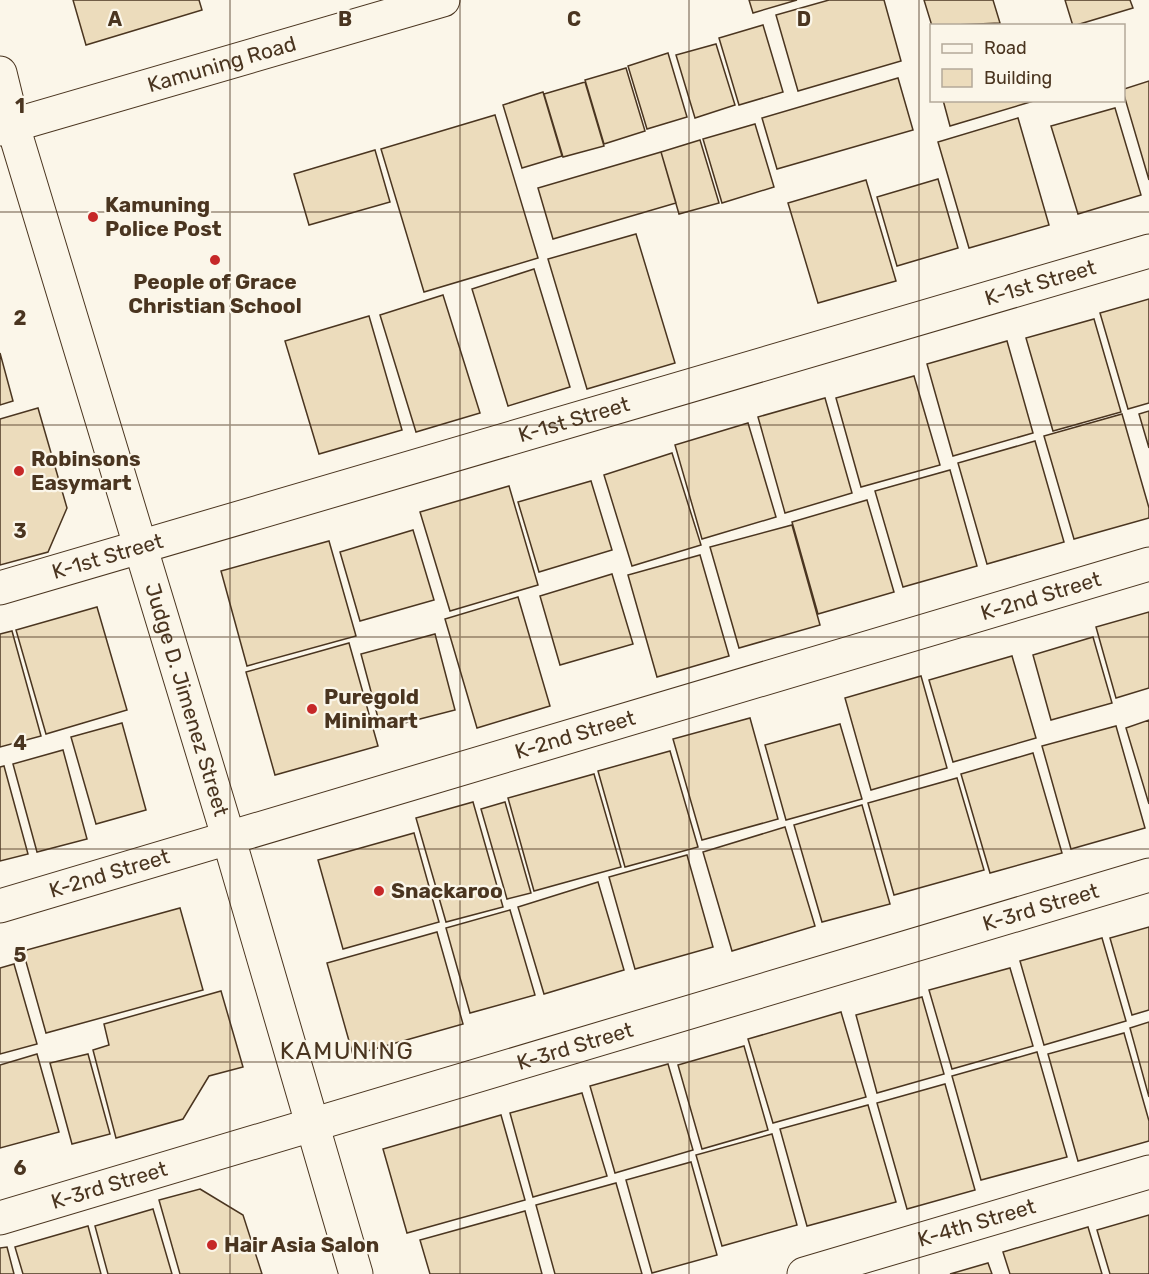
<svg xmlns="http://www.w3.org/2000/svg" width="1149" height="1274" viewBox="0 0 1149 1274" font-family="Rubik,sans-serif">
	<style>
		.building { fill: #ecdcbc; stroke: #4a3520; stroke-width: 1.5 }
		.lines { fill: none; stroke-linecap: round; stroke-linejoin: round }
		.minor-casing { stroke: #4a3520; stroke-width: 35 }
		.tertiary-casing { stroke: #4a3520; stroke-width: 35 }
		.secondary-casing { stroke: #4a3520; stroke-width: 35 }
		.minor { stroke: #fbf6e9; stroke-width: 33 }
		.tertiary { stroke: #fbf6e9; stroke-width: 33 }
		.secondary { stroke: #fbf6e9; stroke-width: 33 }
		.grid { fill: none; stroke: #4a3520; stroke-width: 1.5; stroke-opacity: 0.55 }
		.poi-dot { fill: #c62828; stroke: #fbf6e9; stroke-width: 2 }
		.labels { text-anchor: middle; stroke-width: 4.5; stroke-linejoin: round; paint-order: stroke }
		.street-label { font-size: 21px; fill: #4a3520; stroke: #fbf6e9 }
		.poi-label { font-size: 21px; font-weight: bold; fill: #4a3520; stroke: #fbf6e9; text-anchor: start }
		.quarter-label { font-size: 24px; letter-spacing: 1.5px; fill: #4a3520; stroke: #fbf6e9 }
		.grid-label { font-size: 20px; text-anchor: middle; font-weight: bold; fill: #4a3520; stroke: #fbf6e9; stroke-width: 4.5; stroke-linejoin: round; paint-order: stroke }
	</style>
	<rect width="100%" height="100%" fill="#fbf6e9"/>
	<!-- building -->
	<path class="building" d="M 73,0 L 199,0 L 202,10 L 86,45 Z
		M 749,0 L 797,0 L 753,13 Z
		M 829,0 L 884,0 L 901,61 L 798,91 L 776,15 Z
		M 924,0 L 993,0 L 1000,23 L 932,26 Z
		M 1065,0 L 1130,0 L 1133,8 L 1073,26 Z
		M 763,25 L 783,92 L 739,105 L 719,38 Z
		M 716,44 L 735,105 L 695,118 L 676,55 Z
		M 668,53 L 687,117 L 647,129 L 628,66 Z
		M 626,68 L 645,131 L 604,144 L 585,80 Z
		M 898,78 L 913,130 L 777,169 L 762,118 Z
		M 1149,81 L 1149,180 L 1124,95 L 1124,89 Z
		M 585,82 L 604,146 L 563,157 L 544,94 Z
		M 543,92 L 562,156 L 522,168 L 503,105 Z
		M 943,100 L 1037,100 L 950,126 Z
		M 1115,108 L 1141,195 L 1078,214 L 1051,126 Z
		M 495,115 L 538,258 L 424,292 L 381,149 Z
		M 1018,118 L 1049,225 L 969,248 L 938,142 Z
		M 755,124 L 774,187 L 722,203 L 703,139 Z
		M 700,140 L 719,203 L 679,214 L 661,152 Z
		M 375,150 L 390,202 L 309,225 L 294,174 Z
		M 661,152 L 676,203 L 553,239 L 538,188 Z
		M 938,179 L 958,248 L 897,266 L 877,197 Z
		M 866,180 L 896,281 L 818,303 L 788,203 Z
		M 636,234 L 675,363 L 587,389 L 548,259 Z
		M 534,269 L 570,387 L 508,406 L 472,289 Z
		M 443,295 L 480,413 L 416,432 L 380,315 Z
		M 1149,299 L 1149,403 L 1128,409 L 1100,313 Z
		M 369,316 L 402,430 L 319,454 L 285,341 Z
		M 1094,319 L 1121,412 L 1053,431 L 1026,338 Z
		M 1007,341 L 1033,433 L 953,456 L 927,364 Z
		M 0,353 L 13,401 L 0,405 Z
		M 914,376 L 940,465 L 861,487 L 836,398 Z
		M 825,398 L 852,493 L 785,513 L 758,417 Z
		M 38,408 L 67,508 L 48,552 L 0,565 L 0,419 Z
		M 1149,411 L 1149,448 L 1139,414 Z
		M 1122,414 L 1149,508 L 1149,518 L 1074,539 L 1044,436 Z
		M 748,423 L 776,517 L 702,539 L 675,445 Z
		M 1035,441 L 1064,542 L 987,564 L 958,463 Z
		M 672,453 L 701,545 L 632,566 L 604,475 Z
		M 950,470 L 977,566 L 903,587 L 875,491 Z
		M 591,481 L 612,550 L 539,572 L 518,502 Z
		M 509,486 L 538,585 L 450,611 L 420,512 Z
		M 867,500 L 894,592 L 818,614 L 792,522 Z
		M 792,525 L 820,625 L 739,648 L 710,547 Z
		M 413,530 L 434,600 L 360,621 L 340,552 Z
		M 329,541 L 356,636 L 247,666 L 221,571 Z
		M 700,555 L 729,656 L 657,677 L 628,575 Z
		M 612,574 L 633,644 L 560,665 L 540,596 Z
		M 518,597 L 550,706 L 477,728 L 445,619 Z
		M 97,607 L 127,710 L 46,734 L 16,630 Z
		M 1149,612 L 1149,688 L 1116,698 L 1096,627 Z
		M 12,631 L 41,736 L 0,747 L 0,634 Z
		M 435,634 L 455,710 L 381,729 L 361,654 Z
		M 1093,637 L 1112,703 L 1051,720 L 1033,655 Z
		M 349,643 L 378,746 L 275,775 L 246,672 Z
		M 1012,656 L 1036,738 L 953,762 L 929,680 Z
		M 921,676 L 947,768 L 871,790 L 845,698 Z
		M 750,718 L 778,819 L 702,840 L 673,739 Z
		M 1149,720 L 1149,804 L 1126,728 Z
		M 122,723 L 146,810 L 96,824 L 71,737 Z
		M 840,724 L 862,799 L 786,820 L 765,745 Z
		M 1116,726 L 1145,828 L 1071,849 L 1042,746 Z
		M 63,750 L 87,839 L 37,852 L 13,764 Z
		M 670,751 L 698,847 L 625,867 L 598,771 Z
		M 1033,753 L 1062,853 L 990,873 L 961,774 Z
		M 4,766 L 28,854 L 0,861 L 0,767 Z
		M 594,774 L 621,867 L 534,891 L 508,798 Z
		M 957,778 L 984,870 L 894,895 L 868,803 Z
		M 473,802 L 503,907 L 446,922 L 416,818 Z
		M 505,802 L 531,893 L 507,899 L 481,809 Z
		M 862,805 L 890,904 L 822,922 L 794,825 Z
		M 785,827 L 815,926 L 732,951 L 703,852 Z
		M 414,833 L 439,922 L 343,949 L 318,860 Z
		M 687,855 L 713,947 L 635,969 L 609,877 Z
		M 598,882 L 624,970 L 544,994 L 518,907 Z
		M 180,908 L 203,990 L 46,1033 L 23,951 Z
		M 510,910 L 535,995 L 470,1013 L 446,928 Z
		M 1149,927 L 1149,1010 L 1132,1015 L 1110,938 Z
		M 437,932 L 463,1024 L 353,1055 L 327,963 Z
		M 1102,938 L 1126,1021 L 1044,1045 L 1020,961 Z
		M 14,964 L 37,1044 L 0,1054 L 0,968 Z
		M 1010,968 L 1033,1046 L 952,1069 L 929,990 Z
		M 221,991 L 243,1067 L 209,1076 L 183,1119 L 116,1138 L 93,1050 L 109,1045 L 104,1024 Z
		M 922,997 L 944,1074 L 877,1093 L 856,1015 Z
		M 841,1012 L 866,1097 L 773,1123 L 748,1039 Z
		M 1149,1022 L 1149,1097 L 1130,1028 Z
		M 1124,1033 L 1149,1121 L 1149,1141 L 1078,1161 L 1048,1054 Z
		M 744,1046 L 768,1130 L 702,1149 L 678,1065 Z
		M 1037,1052 L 1067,1157 L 981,1180 L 952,1076 Z
		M 37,1054 L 59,1132 L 0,1148 L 0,1065 Z
		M 88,1054 L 110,1134 L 72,1144 L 50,1063 Z
		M 668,1064 L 693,1150 L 615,1173 L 590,1086 Z
		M 945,1084 L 975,1190 L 907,1209 L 877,1103 Z
		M 582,1093 L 607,1176 L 533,1197 L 510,1113 Z
		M 868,1105 L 896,1202 L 807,1226 L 780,1129 Z
		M 501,1115 L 525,1200 L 407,1233 L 383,1149 Z
		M 772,1134 L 797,1225 L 722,1246 L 696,1155 Z
		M 691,1162 L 717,1255 L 652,1273 L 626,1180 Z
		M 616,1183 L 642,1274 L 555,1274 L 536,1205 Z
		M 200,1189 L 243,1215 L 262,1274 L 180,1274 L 159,1200 Z
		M 153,1209 L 172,1274 L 108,1274 L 95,1226 Z
		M 525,1211 L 542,1274 L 430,1274 L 420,1240 Z
		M 1149,1215 L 1149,1274 L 1110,1274 L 1097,1230 Z
		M 88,1226 L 101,1274 L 23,1274 L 15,1247 Z
		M 1088,1227 L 1102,1274 L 1010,1274 L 1003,1252 Z
		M 7,1247 L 14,1274 L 0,1274 L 0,1248 Z
		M 988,1263 L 992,1274 L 950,1274 Z"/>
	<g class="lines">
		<defs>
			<g id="minor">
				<path id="s1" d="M 0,588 L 1149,251"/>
				<path id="s2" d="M 0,906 L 1149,564"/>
				<path id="s3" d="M 0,1218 L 1149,875"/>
				<path id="s4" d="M 804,1274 L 1149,1172"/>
			</g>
			<g id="tertiary">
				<path id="s5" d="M 0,73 L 13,126 L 228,836 L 356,1274"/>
			</g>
			<g id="secondary">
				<path id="s6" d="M 0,129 L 443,0"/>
			</g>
		</defs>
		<!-- minor casing -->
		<use href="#minor" class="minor-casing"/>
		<!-- tertiary casing -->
		<use href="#tertiary" class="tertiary-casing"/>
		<!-- secondary casing -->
		<use href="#secondary" class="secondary-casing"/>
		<!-- minor -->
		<use href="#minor" class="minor"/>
		<!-- tertiary -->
		<use href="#tertiary" class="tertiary"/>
		<!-- secondary -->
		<use href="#secondary" class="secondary"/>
	</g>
	<!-- grid -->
	<path class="grid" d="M 230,0 L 230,1274M 460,0 L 460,1274M 689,0 L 689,1274M 919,0 L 919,1274M 0,212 L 1149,212M 0,425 L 1149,425M 0,637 L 1149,637M 0,849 L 1149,849M 0,1062 L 1149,1062"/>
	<!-- markers -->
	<g class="poi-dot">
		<circle cx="93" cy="217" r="6"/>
		<circle cx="215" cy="260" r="6"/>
		<circle cx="19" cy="471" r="6"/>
		<circle cx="312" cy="709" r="6"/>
		<circle cx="379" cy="891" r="6"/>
		<circle cx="212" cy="1245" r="6"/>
	</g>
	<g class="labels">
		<!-- street labels -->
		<g class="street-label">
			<text dy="7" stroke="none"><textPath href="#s6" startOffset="231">Kamuning Road</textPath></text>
			<text dy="7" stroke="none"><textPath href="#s1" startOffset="1084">K-1st Street</textPath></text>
			<text dy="7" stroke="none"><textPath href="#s1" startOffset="598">K-1st Street</textPath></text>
			<text dy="7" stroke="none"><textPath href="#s1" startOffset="112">K-1st Street</textPath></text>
			<text dy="7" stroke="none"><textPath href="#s2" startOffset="1086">K-2nd Street</textPath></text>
			<text dy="7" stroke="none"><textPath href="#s5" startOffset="654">Judge D. Jimenez Street</textPath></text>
			<text dy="7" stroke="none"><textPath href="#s2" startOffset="600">K-2nd Street</textPath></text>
			<text dy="7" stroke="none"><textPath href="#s2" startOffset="114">K-2nd Street</textPath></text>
			<text dy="7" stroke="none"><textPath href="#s3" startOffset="1086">K-3rd Street</textPath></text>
			<text dy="7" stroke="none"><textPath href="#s3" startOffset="600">K-3rd Street</textPath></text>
			<text dy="7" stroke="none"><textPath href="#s3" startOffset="114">K-3rd Street</textPath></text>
			<text dy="7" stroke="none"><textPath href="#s4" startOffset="180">K-4th Street</textPath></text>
		</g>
		<!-- poi labels -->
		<g class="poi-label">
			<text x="105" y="212">Kamuning<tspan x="105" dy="24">Police Post</tspan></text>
			<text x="215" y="289" text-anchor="middle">People of Grace<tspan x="215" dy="24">Christian School</tspan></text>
			<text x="31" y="466">Robinsons<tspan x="31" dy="24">Easymart</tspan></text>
			<text x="324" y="704">Puregold<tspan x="324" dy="24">Minimart</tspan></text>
			<text x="391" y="898">Snackaroo</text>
			<text x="224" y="1252">Hair Asia Salon</text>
		</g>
		<!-- quarter labels -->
		<g class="quarter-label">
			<text x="347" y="1059">KAMUNING</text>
		</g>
	</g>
	<g class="grid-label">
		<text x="115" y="26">A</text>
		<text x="345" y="26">B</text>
		<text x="574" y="26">C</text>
		<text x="804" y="26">D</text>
		<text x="20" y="113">1</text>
		<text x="20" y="325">2</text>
		<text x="20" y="538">3</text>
		<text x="20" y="750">4</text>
		<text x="20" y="962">5</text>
		<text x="20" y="1175">6</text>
	</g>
	<!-- legend -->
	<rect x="930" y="24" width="195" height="78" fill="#fbf6e9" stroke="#b4a999" stroke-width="1.5"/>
	<rect x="942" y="44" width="30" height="9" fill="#fbf6e9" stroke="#b4a999" stroke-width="1.5"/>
	<text x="984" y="54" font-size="18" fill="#4a3520">Road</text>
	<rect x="942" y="69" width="30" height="18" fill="#ecdcbc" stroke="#b4a999" stroke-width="1.5"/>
	<text x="984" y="84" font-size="18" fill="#4a3520">Building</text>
</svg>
